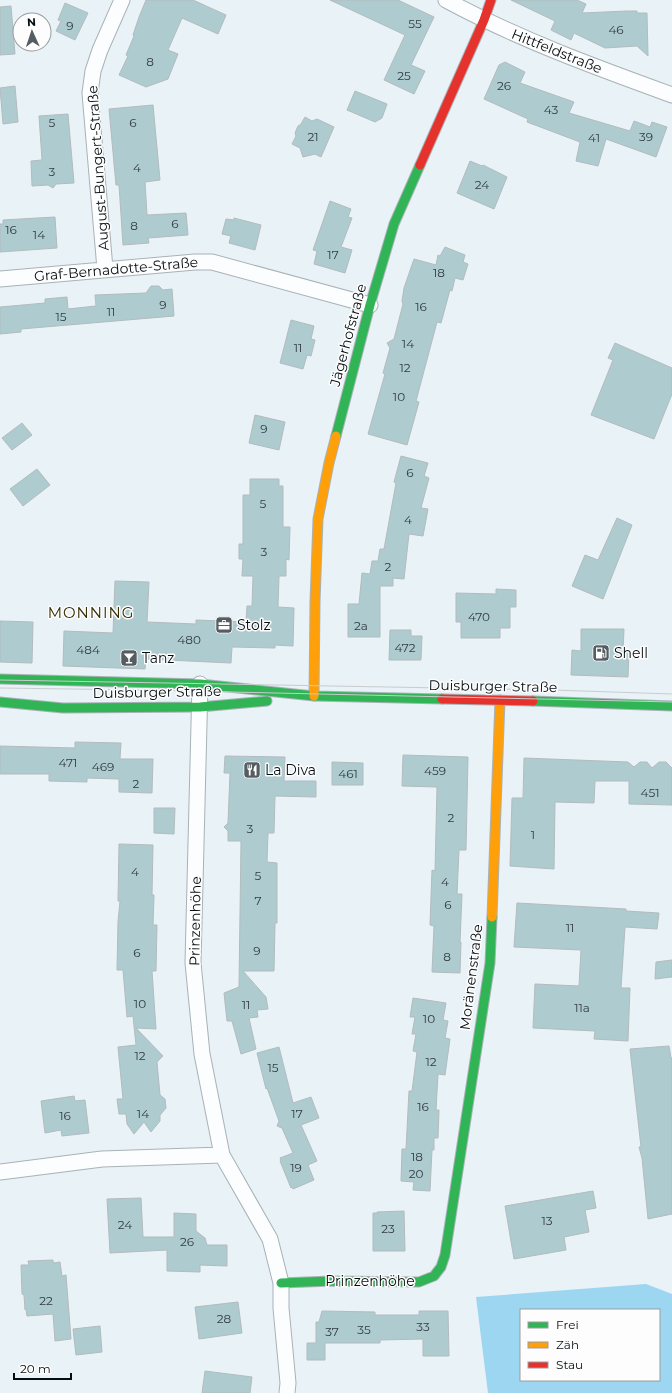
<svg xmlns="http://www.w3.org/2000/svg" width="672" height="1393" font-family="Montserrat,sans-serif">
	<rect width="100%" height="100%" fill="#e8f2f7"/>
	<path fill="#9cd6f1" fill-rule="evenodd" d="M646,1284L672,1294V1393H488L476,1297ZM521,1310H659V1380H521Z"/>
	<path fill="#aecbd0" stroke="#b2bcbe" d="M146,0H193L226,15L218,34L182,18L168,50L178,54L168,79L146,87L119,75L128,56L126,55L134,36L133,35L139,17Z
		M330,0H398L434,17L411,65L425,71L414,94L384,80L405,35Z
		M511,0H577L586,4L582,13L627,11H637V13H647L648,56L637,46L605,48L574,33L571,40L551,30L555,21Z
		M65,3L88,13L75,40L56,31L61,21L58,20Z
		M11,6L15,54L0,55V7Z
		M505,62L525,72L520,83L574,102L569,113L630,131L634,121L650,127L652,122L667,127L656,157L606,139L598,166L576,161L580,142L527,122L528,119L484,99L499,65Z
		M15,86L18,122L3,124L0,88Z
		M355,91L387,104L382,118L375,122L347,110Z
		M153,105L160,180L145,182L147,215L186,213L188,235L148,238L149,243L123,245L119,185H116L109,109Z
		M68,114L74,183L56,184L53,188L48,185L32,186L31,161L42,160L39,116Z
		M305,117L312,121L317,119L334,127L321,157L315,154L303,157L300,148L292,144L296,136L295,133L298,126L301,124Z
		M470,161L482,166L483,165L507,177L494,209L457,193Z
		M330,201L351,209L348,217L352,218L341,247L352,250L345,273L314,264L317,251L313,250Z
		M55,217L57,248L0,252V224H3V220Z
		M234,218L261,225L255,250L229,243L231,236L222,234L226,219L234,220Z
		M445,247L465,255L463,262L468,264L463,280L455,278L452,291L450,290L441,323L437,322L416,401L419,402L407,445L368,434L385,374L383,373L390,348L387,343L394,339L403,304L402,301L404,288L414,259L436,265L438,255L440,256Z
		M151,286H159L163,290L172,289L174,316L21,329V332L0,334V307L45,303V299L67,297L68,309L96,306L95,295L146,293Z
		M291,320L314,326L311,339L315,340L311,356L307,355L303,369L280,363Z
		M615,343L672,368V394L654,439L591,415L613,360L608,358Z
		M255,415L285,422L279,450L249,443Z
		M22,423L32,435L12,450L2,438Z
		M401,456L428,463L424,476L429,478L421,508L428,509L423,536L409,534L404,579L393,578V586H380V637H348V604H359L362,573L370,574L372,561H378L380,549H384L396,483L394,482Z
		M37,469L50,485L23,506L10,489Z
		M250,479H279V486H283V527H290L289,560L286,559V576H279L278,607L294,608L293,646L275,645V648L232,647L231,663L146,659L145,669L63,666L64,631L113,633L115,581L149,582L147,622L196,624V620L246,622L247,606H252L253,576H242L243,559H239V544H243V495H250Z
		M617,518L632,525L603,599L572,586L585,555L598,560Z
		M496,589L516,590V607H510V628H500V638H461V622H456V593L496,594Z
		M0,621L33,622L32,663L0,662Z
		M581,629H624L623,652H629L628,677L571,675L572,650L581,651Z
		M390,630H411V636H422L421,660H389Z
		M75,742L121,743L120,759H153L152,793L119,792V779L87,778V782L49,781V774H0V746L75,748Z
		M403,755L468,757L466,850H459L457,894H462L460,942H461L460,973L432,972L434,926L430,925L432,870L435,871L437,787L402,786Z
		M225,756L285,757L284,781H316V797L275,796L274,833H268L267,862L277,863V923H275L274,971H243L266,997L268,1009L257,1010L258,1017L249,1018L256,1049L241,1054L232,1021H227L224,993L239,987L241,841H228V831L224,827L228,823L230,773H224Z
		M524,758L628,762L634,767L640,762H647L652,768L659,762H666L672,768V805L629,804V781H595L594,803L555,802L554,869L510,866L512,798H523Z
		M332,762L363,763V785H332Z
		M154,808H175L174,834L154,833Z
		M119,844L153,845L152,895H154L153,925H157L156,971H152L156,1029L136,1028L163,1056L157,1062L160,1095L165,1099L166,1108L160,1115V1121L151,1132L144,1122L134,1134L127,1124L126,1114H119L117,1099H123L118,1047L136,1045L133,1016L127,1017L123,970H117L118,922L120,901H118Z
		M517,903L626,909V911L659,913L657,929L625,927L621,988H630L628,1041L594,1039L595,1031L533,1028L535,984L579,986L581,950L514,947Z
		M672,960V977L655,979L656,962Z
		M413,998L446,1003L443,1020L448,1021L445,1038L450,1039L445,1075L438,1074L436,1110H439L438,1138H434V1150H432L430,1191L413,1190L414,1182L401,1181L402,1149H406L409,1091H412L417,1052L413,1051L416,1034H412L415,1017H410Z
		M669,1046L671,1058H672V1214L648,1219L642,1158L639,1147H641L630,1049Z
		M279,1047L293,1103L311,1097L319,1118L301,1125L317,1161L308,1165L314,1180L293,1189L292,1187L291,1188L280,1161H281L280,1158L293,1153L282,1128L277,1126L279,1121L267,1088L266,1089L257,1053Z
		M74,1096L75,1101L85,1100L89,1133L62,1136L61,1130L45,1133L41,1101Z
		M593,1191L596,1208L585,1210L589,1232L564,1237L566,1250L514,1259L505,1206Z
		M141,1198L143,1237H174V1213L196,1214V1231L205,1238L207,1245H227V1266L200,1265V1272L167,1271V1250L110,1253L107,1199Z
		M404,1211L405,1251H373V1213H377V1212Z
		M53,1260V1263L60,1262L62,1276L66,1275L71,1339L55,1341L53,1314L27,1316L26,1309L25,1310L24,1295L22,1294L21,1265H29L28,1261Z
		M238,1302L242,1333L199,1339L195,1307Z
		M322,1311L375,1312V1315H419V1311H448L449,1356H423V1339L380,1340V1343H325V1360H307V1343H316V1322H319Z
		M100,1326L102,1352L76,1355L73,1329Z
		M205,1371L252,1377L250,1393H202Z"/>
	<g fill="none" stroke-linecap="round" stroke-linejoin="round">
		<defs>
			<path id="street" d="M446,0C518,39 595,67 672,95
				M105,269L90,93L93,71L100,50L122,0
				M0,279L195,262H212L370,305
				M200,684L193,963L202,1054L222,1155L270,1239L281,1283V1308L288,1383L287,1393
				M0,1172L102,1159L222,1155"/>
			<path id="fast" d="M336,436L370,305L394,224L420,165
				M0,679L200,684L314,696L442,699
				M533,701L672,706
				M0,702L63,708L200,707L267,701
				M281,1283L332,1281L419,1282L434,1276L441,1267L445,1255L490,963L492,917"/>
			<path id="slow" d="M314,696L315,602L318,519L329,463L336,436
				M492,917L500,700"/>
			<path id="jam" d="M420,165L484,20L491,0
				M442,699L533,701"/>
		</defs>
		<use href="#street" stroke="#a9b2b6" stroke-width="17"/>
		<use href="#fast" stroke="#a9b2b6" stroke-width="11"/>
		<use href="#slow" stroke="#a9b2b6" stroke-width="11"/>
		<use href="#jam" stroke="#a9b2b6" stroke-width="11"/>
		<use href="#street" stroke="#fcfdfe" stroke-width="15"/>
		<use href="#fast" stroke="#30b455" stroke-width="9"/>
		<use href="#slow" stroke="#ff9f0a" stroke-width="9"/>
		<use href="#jam" stroke="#e5322d" stroke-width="9"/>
		<path stroke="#c9cccd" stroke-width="1" d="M0,680L553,690L672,694
			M0,688L143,690L672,702"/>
	</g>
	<defs>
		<symbol id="office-square" viewBox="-11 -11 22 22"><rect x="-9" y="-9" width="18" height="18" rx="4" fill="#555d62" stroke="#fdfdfd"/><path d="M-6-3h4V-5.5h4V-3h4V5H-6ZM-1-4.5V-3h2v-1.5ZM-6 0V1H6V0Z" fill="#fff"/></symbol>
		<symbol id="fuel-square" viewBox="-11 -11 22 22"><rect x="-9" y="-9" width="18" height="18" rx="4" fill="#555d62" stroke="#fdfdfd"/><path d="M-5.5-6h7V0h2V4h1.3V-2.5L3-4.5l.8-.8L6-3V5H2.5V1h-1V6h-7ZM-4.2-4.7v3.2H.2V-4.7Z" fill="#fff"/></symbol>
		<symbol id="bar-square" viewBox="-11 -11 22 22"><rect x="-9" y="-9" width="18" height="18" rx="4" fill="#555d62" stroke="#fdfdfd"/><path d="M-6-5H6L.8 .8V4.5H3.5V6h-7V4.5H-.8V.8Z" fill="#fff"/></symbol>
		<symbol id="restaurant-square" viewBox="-11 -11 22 22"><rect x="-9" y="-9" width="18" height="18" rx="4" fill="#555d62" stroke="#fdfdfd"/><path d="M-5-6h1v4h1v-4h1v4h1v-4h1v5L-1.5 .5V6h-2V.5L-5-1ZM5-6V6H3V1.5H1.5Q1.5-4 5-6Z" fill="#fff"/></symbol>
	</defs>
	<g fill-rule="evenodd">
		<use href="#office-square" x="214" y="615" width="20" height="20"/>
		<use href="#fuel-square" x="591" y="643" width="20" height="20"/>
		<use href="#bar-square" x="119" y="648" width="20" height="20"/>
		<use href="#restaurant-square" x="242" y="760" width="20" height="20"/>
	</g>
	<g text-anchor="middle" stroke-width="3" stroke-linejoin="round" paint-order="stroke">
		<g font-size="12" fill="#303c41">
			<text x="415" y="28">55</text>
			<text x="70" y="30">9</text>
			<text x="616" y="34">46</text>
			<text x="150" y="66">8</text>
			<text x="404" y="80">25</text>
			<text x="504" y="90">26</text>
			<text x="551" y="114">43</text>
			<text x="52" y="127">5</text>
			<text x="133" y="127">6</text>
			<text x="313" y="141">21</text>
			<text x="646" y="141">39</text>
			<text x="594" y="142">41</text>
			<text x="137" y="172">4</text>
			<text x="52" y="176">3</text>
			<text x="482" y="189">24</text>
			<text x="175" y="228">6</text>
			<text x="134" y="230">8</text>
			<text x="11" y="234">16</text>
			<text x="39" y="239">14</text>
			<text x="333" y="259">17</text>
			<text x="439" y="277">18</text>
			<text x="163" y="309">9</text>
			<text x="421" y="311">16</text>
			<text x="111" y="316">11</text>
			<text x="61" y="321">15</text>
			<text x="408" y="348">14</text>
			<text x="298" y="352">11</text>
			<text x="405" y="372">12</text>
			<text x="399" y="401">10</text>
			<text x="264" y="433">9</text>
			<text x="410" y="477">6</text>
			<text x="263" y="508">5</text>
			<text x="408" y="524">4</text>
			<text x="264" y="556">3</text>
			<text x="388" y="571">2</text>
			<text x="479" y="621">470</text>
			<text x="361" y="630">2a</text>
			<text x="189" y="644">480</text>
			<text x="405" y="652">472</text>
			<text x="88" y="654">484</text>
			<text x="68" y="767">471</text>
			<text x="103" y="771">469</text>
			<text x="435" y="775">459</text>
			<text x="348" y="778">461</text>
			<text x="136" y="788">2</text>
			<text x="650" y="797">451</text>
			<text x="451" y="822">2</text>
			<text x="250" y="833">3</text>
			<text x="533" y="839">1</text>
			<text x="135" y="876">4</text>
			<text x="258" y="880">5</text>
			<text x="445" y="886">4</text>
			<text x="258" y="905">7</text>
			<text x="448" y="909">6</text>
			<text x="570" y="932">11</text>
			<text x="257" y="955">9</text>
			<text x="137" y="957">6</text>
			<text x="447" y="961">8</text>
			<text x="140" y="1008">10</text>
			<text x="246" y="1009">11</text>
			<text x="582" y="1012">11a</text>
			<text x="429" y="1023">10</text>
			<text x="140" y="1060">12</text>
			<text x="431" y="1066">12</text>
			<text x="273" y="1072">15</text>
			<text x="423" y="1111">16</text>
			<text x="143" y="1118">14</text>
			<text x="297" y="1118">17</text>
			<text x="65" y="1120">16</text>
			<text x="417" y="1161">18</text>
			<text x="296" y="1172">19</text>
			<text x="416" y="1178">20</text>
			<text x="547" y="1225">13</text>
			<text x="125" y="1229">24</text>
			<text x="388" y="1233">23</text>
			<text x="187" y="1246">26</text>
			<text x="46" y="1305">22</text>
			<text x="224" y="1323">28</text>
			<text x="423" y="1331">33</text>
			<text x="364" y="1334">35</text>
			<text x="332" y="1336">37</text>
		</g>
		<g font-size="14" fill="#060d11" stroke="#fdfdfd">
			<text transform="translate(557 51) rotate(22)" y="5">Hittfeldstraße</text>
			<text transform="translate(98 168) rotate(-94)" y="5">August-Bungert-Straße</text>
			<text transform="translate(116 269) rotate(-5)" y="5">Graf-Bernadotte-Straße</text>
			<text transform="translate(348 335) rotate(-75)" y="5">Jägerhofstraße</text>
			<text transform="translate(493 686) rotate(1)" y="5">Duisburger Straße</text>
			<text transform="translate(157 692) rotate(-1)" y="5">Duisburger Straße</text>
			<text transform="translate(195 921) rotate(-89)" y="5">Prinzenhöhe</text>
			<text transform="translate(471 977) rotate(-83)" y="5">Moränenstraße</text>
			<text x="370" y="1286">Prinzenhöhe</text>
		</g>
		<g font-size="14" fill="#060d11" stroke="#fdfdfd" text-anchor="start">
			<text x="237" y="630">Stolz</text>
			<text x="614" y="658">Shell</text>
			<text x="142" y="663">Tanz</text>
			<text x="265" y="775">La Diva</text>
		</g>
		<g font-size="15" letter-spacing="1" fill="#362e02" stroke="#fdfdfd">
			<text x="91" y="618">MONNING</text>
		</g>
	</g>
	<rect x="520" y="1309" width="140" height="72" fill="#fdfdfd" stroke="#9a9d9f"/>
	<rect x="528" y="1322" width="20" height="6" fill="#30b455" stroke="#9a9d9f"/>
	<text x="556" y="1329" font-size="12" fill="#060d11">Frei</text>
	<rect x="528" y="1342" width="20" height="6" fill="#ff9f0a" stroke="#9a9d9f"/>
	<text x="556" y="1349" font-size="12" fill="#060d11">Zäh</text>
	<rect x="528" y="1362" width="20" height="6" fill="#e5322d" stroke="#9a9d9f"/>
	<text x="556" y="1369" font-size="12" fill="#060d11">Stau</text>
	<g transform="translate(32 32) rotate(357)"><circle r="19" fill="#fdfdfd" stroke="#9a9d9f"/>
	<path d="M0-3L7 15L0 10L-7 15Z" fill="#555d62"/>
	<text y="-6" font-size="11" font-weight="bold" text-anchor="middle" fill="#060d11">N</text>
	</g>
	<path d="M14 1373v6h57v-6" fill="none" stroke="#060d11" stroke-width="2"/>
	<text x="20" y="1373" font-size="12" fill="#060d11" stroke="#fdfdfd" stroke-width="3" paint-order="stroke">20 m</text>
</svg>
